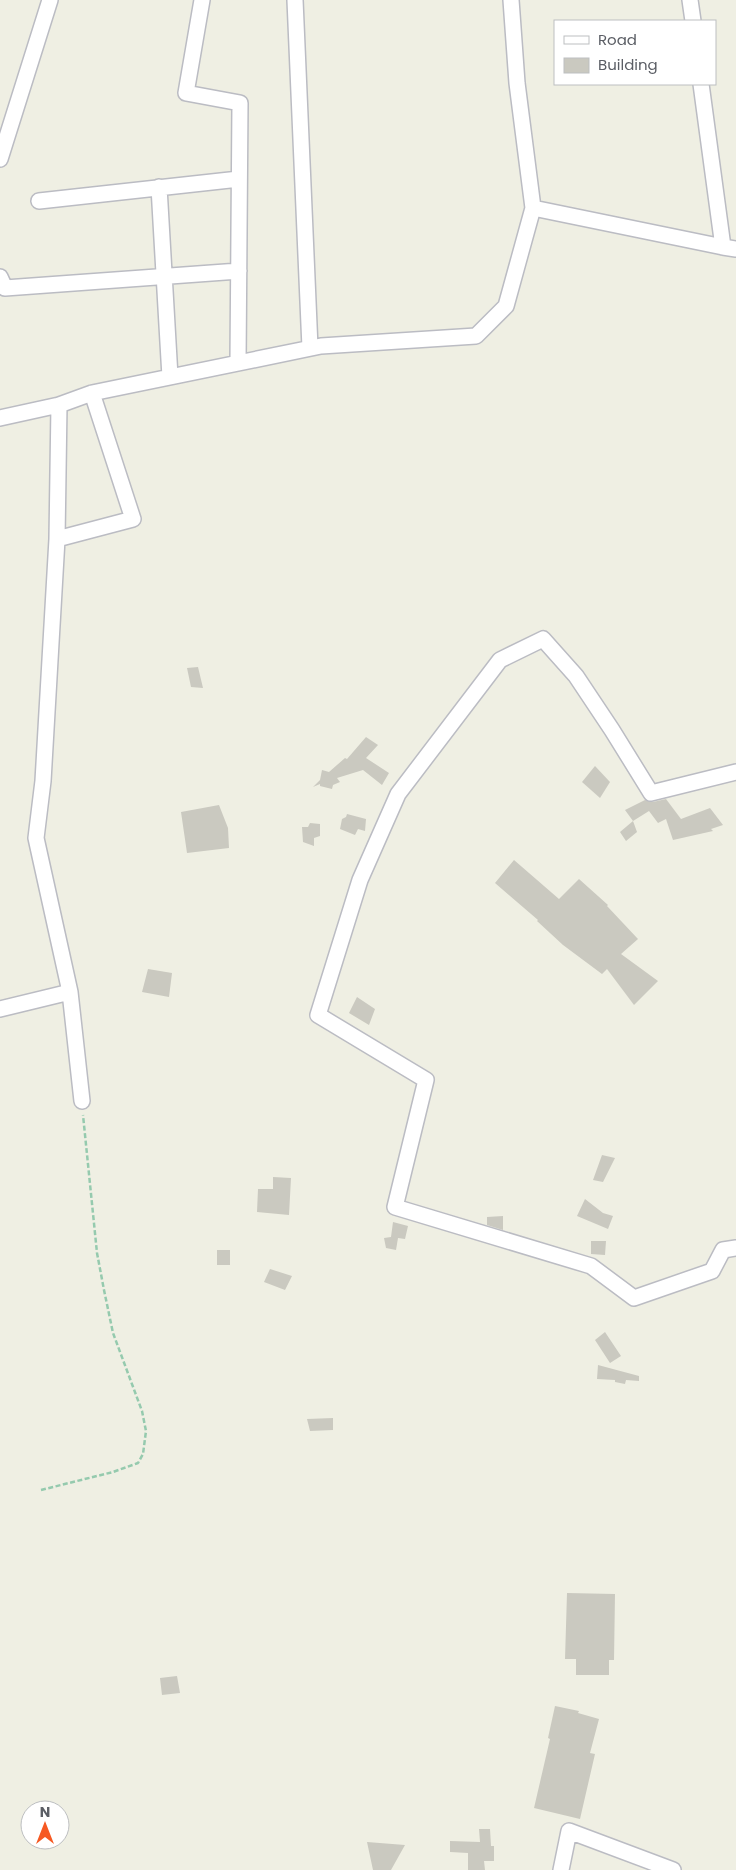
<svg xmlns="http://www.w3.org/2000/svg" width="736" height="1870" font-family="Poppins,sans-serif">
	<rect width="100%" height="100%" fill="#efefe3"/>
	<path fill="#cac9c0" d="M198,667L203,688L191,687L187,668Z
		M366,737L378,745L366,758L389,773L382,785L363,770L337,778L340,782L333,785L332,789L320,786V784L313,787L320,780L322,770L329,772L345,758L347,759Z
		M595,766L610,782L600,798L582,782Z
		M666,799L681,819L710,808L723,825L711,829L713,831L673,840L666,819L658,823L649,811L633,821L625,810L645,800L653,802Z
		M219,805L228,828L229,848L187,853L181,812Z
		M347,814L366,819L365,831L358,829L355,835L340,829L342,819L346,817Z
		M633,821L637,832L626,841L620,832Z
		M310,823L320,824V836L314,838V846L303,842L302,827H308Z
		M514,860L559,899L579,879L608,905L607,906L638,939L621,954L658,981L634,1005L607,969L602,974L563,945L537,921L538,920L495,883Z
		M148,969L172,973L169,997L142,992Z
		M357,997L375,1009L369,1025L349,1013Z
		M602,1155L615,1158L603,1182L593,1180Z
		M273,1177L291,1178L289,1215L257,1212L258,1189H273Z
		M585,1199L603,1213L613,1216L608,1229L577,1216Z
		M503,1216V1230L487,1225V1217Z
		M393,1222L408,1226L405,1239L398,1238L396,1250L386,1248L384,1238L391,1237Z
		M591,1241H606L605,1255L591,1254Z
		M217,1250H230V1265H217Z
		M270,1269L292,1276L285,1290L264,1282Z
		M605,1332L621,1356L610,1363L595,1340Z
		M598,1365L639,1376V1381L626,1380L625,1384L615,1382V1380L597,1379Z
		M333,1418V1430L310,1431L307,1419Z
		M567,1593L615,1594L614,1660H609V1675H576V1659H565Z
		M177,1676L180,1693L162,1695L160,1678Z
		M555,1706L579,1711L578,1713L599,1719L590,1753L595,1754L580,1819L534,1808L550,1739L548,1738Z
		M479,1829H490L491,1846H494V1861H484L485,1870H468V1853L450,1852V1841L480,1842Z
		M367,1842L405,1845L391,1870H373Z"/>
	<g fill="none" stroke-linecap="round" stroke-linejoin="round">
		<defs>
			<path id="street" d="M202,0L186,93L240,103L238,363
				M295,0L310,348
				M690,0L693,21
				M701,84L723,247
				M0,159L50,0
				M159,187L170,377
				M39,201L239,179
				M533,208L723,247L736,249
				M0,277L5,288L239,271
				M59,405L57,539L43,781L36,838L70,992L82,1101
				M0,418L59,405L92,393L321,346L476,336L506,306L533,208L517,83L511,0
				M57,539L133,519L92,393
				M736,772L651,793L612,730L576,676L543,639L500,660L398,794L360,880L318,1015L426,1080L395,1207L591,1266L634,1298L712,1271L723,1250L736,1248
				M0,1009L70,992
				M561,1870L569,1831L673,1870"/>
		</defs>
		<use href="#street" stroke="#bbbcc3" stroke-width="18"/>
		<path stroke="#95caae" stroke-width="2.5" stroke-dasharray="5 2.5" stroke-linecap="butt" d="M41,1490L113,1472L138,1463L143,1454L146,1431L142,1411L113,1333L104,1290L97,1253L83,1115"/>
		<use href="#street" stroke="#fff" stroke-width="15"/>
	</g>
	<rect x="554" y="20" width="162" height="65" fill="#ffffff" stroke="#bdbfc1"/>
	<rect x="564" y="36" width="25" height="8" fill="#ffffff" stroke="#bdbfc1"/>
	<text x="598" y="45" font-size="15" fill="#5b5e65">Road</text>
	<rect x="564" y="58" width="25" height="15" fill="#cac9c0" stroke="#bdbfc1"/>
	<text x="598" y="70" font-size="15" fill="#5b5e65">Building</text>
	<g transform="translate(45 1825)"><circle r="24" fill="#ffffff" stroke="#bdbfc1"/>
	<path d="M0-4L9 19L0 12L-9 19Z" fill="#f65922"/>
	<text y="-8" font-size="14" font-weight="bold" text-anchor="middle" fill="#5b5e65">N</text>
	</g>
</svg>
